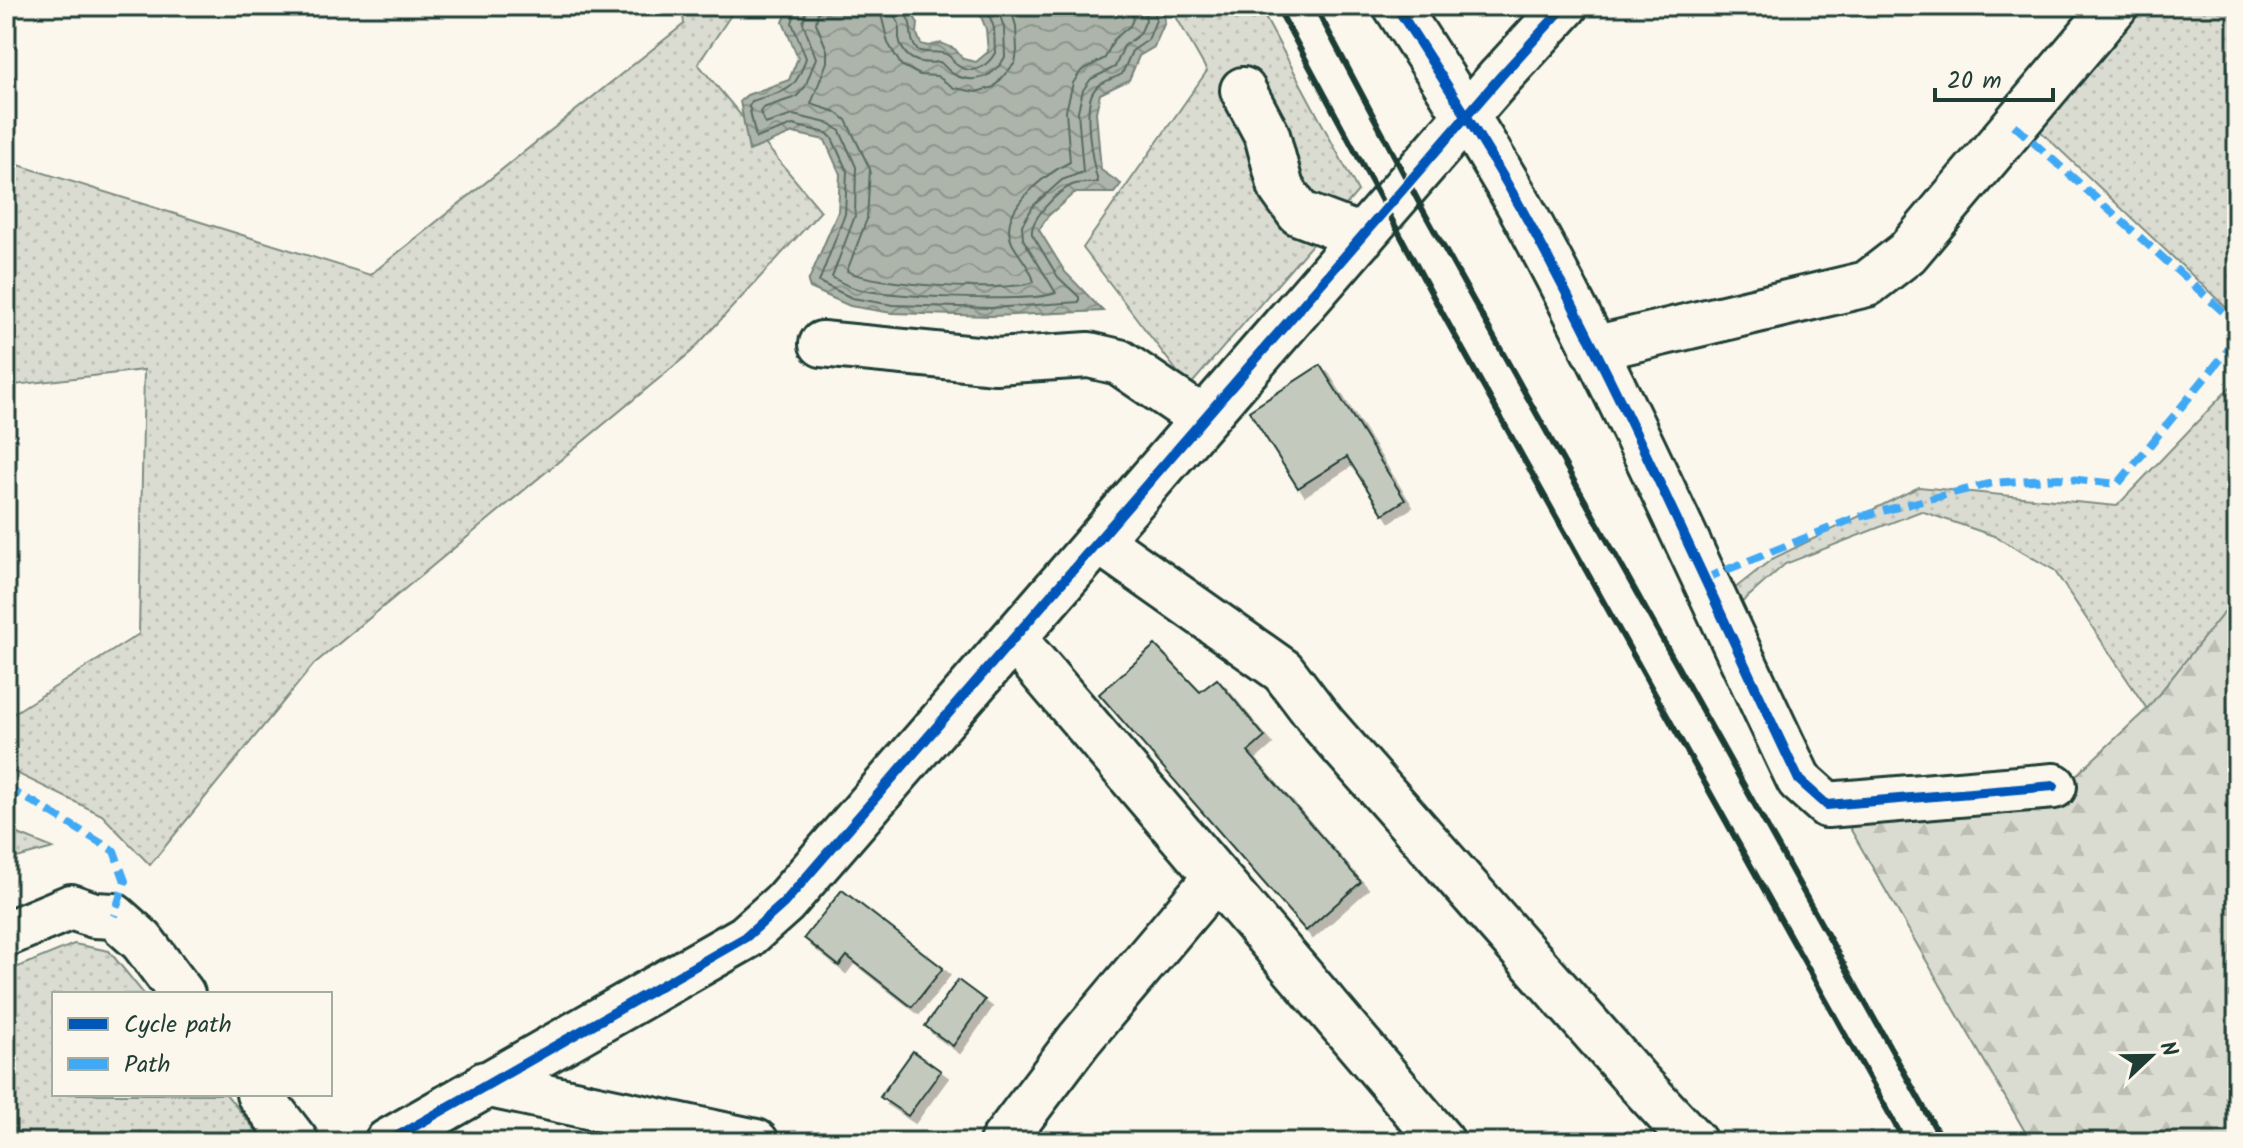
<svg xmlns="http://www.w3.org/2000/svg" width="2243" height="1148" font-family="Kalam,sans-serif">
	<defs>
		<pattern id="grass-dots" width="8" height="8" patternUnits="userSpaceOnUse" patternTransform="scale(2)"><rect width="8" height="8" fill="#dbdcd1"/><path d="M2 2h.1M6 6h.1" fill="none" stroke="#bcbeb4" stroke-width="1.8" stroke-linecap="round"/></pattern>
		<pattern id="forest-firs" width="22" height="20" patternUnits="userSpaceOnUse" patternTransform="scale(2)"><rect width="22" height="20" fill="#dbdcd1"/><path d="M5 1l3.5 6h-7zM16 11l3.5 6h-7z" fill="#bcbeb4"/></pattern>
		<pattern id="water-waves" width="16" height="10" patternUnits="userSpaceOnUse" patternTransform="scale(2)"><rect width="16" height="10" fill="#adb4aa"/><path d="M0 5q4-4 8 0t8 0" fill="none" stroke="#8c948b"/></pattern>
		<filter id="shadow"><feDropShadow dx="7" dy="7" stdDeviation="0" flood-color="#0004"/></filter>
	</defs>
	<rect width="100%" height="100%" fill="#fbf7ec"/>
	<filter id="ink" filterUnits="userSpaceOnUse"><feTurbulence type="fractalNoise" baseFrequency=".0125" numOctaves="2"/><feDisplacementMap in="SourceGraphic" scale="16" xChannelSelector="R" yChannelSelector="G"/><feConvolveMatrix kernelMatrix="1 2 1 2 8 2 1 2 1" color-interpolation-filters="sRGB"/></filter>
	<g filter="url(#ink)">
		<path fill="url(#grass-dots)" stroke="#7d8c82" stroke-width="2" d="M682,6H737L698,64L821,211L691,352L314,664L150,865L102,815L6,768V718L139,634L144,370L6,386V161L370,275L684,24Z
			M1170,6H1259L1358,191L1189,387L1083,248L1207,71Z
			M2143,6H2237V318L2037,128Z
			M2237,380V596L2147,709L2054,570L1994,536L1921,511L1785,564L1740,604L1734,589L1772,559L1919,487L2117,506Z
			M6,829L53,848L6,861Z
			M74,944L109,951L144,994H54V1094H226L265,1142H6V976L13,969Z"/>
		<path fill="url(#forest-firs)" stroke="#7d8c82" stroke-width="2" d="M2237,596V1142H2031L1840,811L2042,807L2147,709Z"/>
		<path fill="url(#water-waves)" stroke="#74847b" stroke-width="2" d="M790,6H907L918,23L917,34L921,44L928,46L941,43L955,49L963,59L976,62L988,52L986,29L978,9L981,6H1158L1164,13L1165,22L1154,47L1139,56L1129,80L1100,94L1096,112L1101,170L1121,184L1114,193H1074L1048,216L1039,230L1065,272L1103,311L991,316L892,313L850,306L810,288L808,282L838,212L840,174L825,140L793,133L749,151L740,101L747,95L789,80L798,58L783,22Z"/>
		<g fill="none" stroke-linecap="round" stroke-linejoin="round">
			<path stroke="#586d63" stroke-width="2" d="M797,6L792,23L806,58C795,94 785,90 752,101L749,106L756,138L793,125L827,133L832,138L847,171L845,214L819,282L852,298L893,305L991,308L1079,302V297L1058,277L1032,234C1030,219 1058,191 1072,185C1080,182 1090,184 1098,182C1093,165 1081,105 1095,89C1100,82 1115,78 1122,74L1132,51L1148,40L1156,20L1153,6
				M807,6L803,23L816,58L805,87L796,97L763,108L760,112L765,124L793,115L831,124L840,131L856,167L855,216L832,277C838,281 846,285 854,288C882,297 1031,303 1056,293L1023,239L1022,225L1034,205L1062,180L1083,172L1078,111L1083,90L1091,79L1115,67L1124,46L1140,34L1146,20L1143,6
				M819,6L816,23L827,50V62L811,104L836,112L846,120L870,169L867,219L847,271C871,285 1009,293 1034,282C1031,267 1019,257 1012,243C997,210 1045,174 1070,162L1066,111L1073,83L1081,71L1105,58L1114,39L1130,26L1133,19L1131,6
				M879,6L888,43L901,65L920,75L937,76L954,88L976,92L994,87L1015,63L1017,51L1016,26L1010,6
				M891,6C892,15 896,17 899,24C899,26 899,36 899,38C903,60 920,65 940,62C945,66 949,72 955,75C976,85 995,76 1005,57L1004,28L997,6
				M901,6C903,14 909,17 910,24C912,35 910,40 917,50C926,54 933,51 942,53C950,54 952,60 957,65C972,76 987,67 995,53L994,28L986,6"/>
		</g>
		<path fill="#c4c9be" stroke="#1f3d34" stroke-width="2" filter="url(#shadow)" d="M1320,365L1405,500L1383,514L1347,457L1298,488L1249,411Z
			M1155,645L1200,692L1217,679L1265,737L1248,752L1361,882L1306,931L1099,694Z
			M842,890L943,968L912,1007L847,956L839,966L804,938Z
			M958,980L985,1000L953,1046L925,1026Z
			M913,1051L941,1071L908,1116L880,1097Z"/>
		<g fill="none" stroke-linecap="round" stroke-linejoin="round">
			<defs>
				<path id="minor" d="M1396,6C1443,79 1491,152 1532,228C1629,408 1711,596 1799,780L1827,805L2054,786
					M1243,90L1267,135L1281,188L1299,213L1362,237
					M822,344L996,361L1089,355L1119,362L1203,419
					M1593,349L1867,284L1907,253L2115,6
					M1099,541L1283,671L1324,725L1639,1083L1694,1142
					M1014,639L1442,1142
					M6,934L71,907L94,915L114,916L142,941L182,994
					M485,1084L756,1142
					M259,1094L296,1142
					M387,1142L746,937L784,903L1501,76L1565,6
					M1002,1142L1079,1040L1216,877"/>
			</defs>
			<use href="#minor" stroke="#1f3d34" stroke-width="50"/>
			<use href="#minor" stroke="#fbf7ec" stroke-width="44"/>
			<path stroke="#1f3d34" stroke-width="6" d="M1277,6L1434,298L1905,1142
				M1315,6L1424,212L1943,1142"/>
			<path stroke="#3fa9f5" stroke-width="8" stroke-dasharray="16 8" stroke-linecap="butt" d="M2014,125L2237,324
				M1704,579L1855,518L1992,483L2058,478L2118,484L2237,339
				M6,788L35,803L114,851L125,881L114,916"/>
			<defs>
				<path id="cycleway" d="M1396,6C1443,79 1491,152 1532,228C1629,408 1711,596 1799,780L1827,805L2054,786
					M387,1142L746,937L784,903L1501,76L1565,6"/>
			</defs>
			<use href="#cycleway" stroke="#fbf7ec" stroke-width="15"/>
			<use href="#cycleway" stroke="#0057b8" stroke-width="10"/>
		</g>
	</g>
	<rect width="2243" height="1148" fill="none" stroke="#fbf7ec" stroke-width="32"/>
	<rect x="16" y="16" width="2211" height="1116" fill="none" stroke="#1f3d34" stroke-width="3" filter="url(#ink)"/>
	<rect x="52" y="992" width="280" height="104" fill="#fbf7ec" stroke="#a3ada2" stroke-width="2"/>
	<rect x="68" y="1018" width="40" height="12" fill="#0057b8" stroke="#a3ada2" stroke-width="2"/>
	<text x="124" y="1032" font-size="24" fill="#1f3d34">Cycle path</text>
	<rect x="68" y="1058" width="40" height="12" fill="#3fa9f5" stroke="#a3ada2" stroke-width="2"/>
	<text x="124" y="1072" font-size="24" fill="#1f3d34">Path</text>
	<g transform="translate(2151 1056) rotate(68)" stroke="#fbf7ec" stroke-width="6" paint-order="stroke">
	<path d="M0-6L14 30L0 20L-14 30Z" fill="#1f3d34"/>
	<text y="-12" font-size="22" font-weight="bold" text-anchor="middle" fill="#1f3d34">N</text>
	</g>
	<path d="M1935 88v12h118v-12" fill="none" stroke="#1f3d34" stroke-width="4"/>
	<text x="1947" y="88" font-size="24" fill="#1f3d34" stroke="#fbf7ec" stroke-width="6" paint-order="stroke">20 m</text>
</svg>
